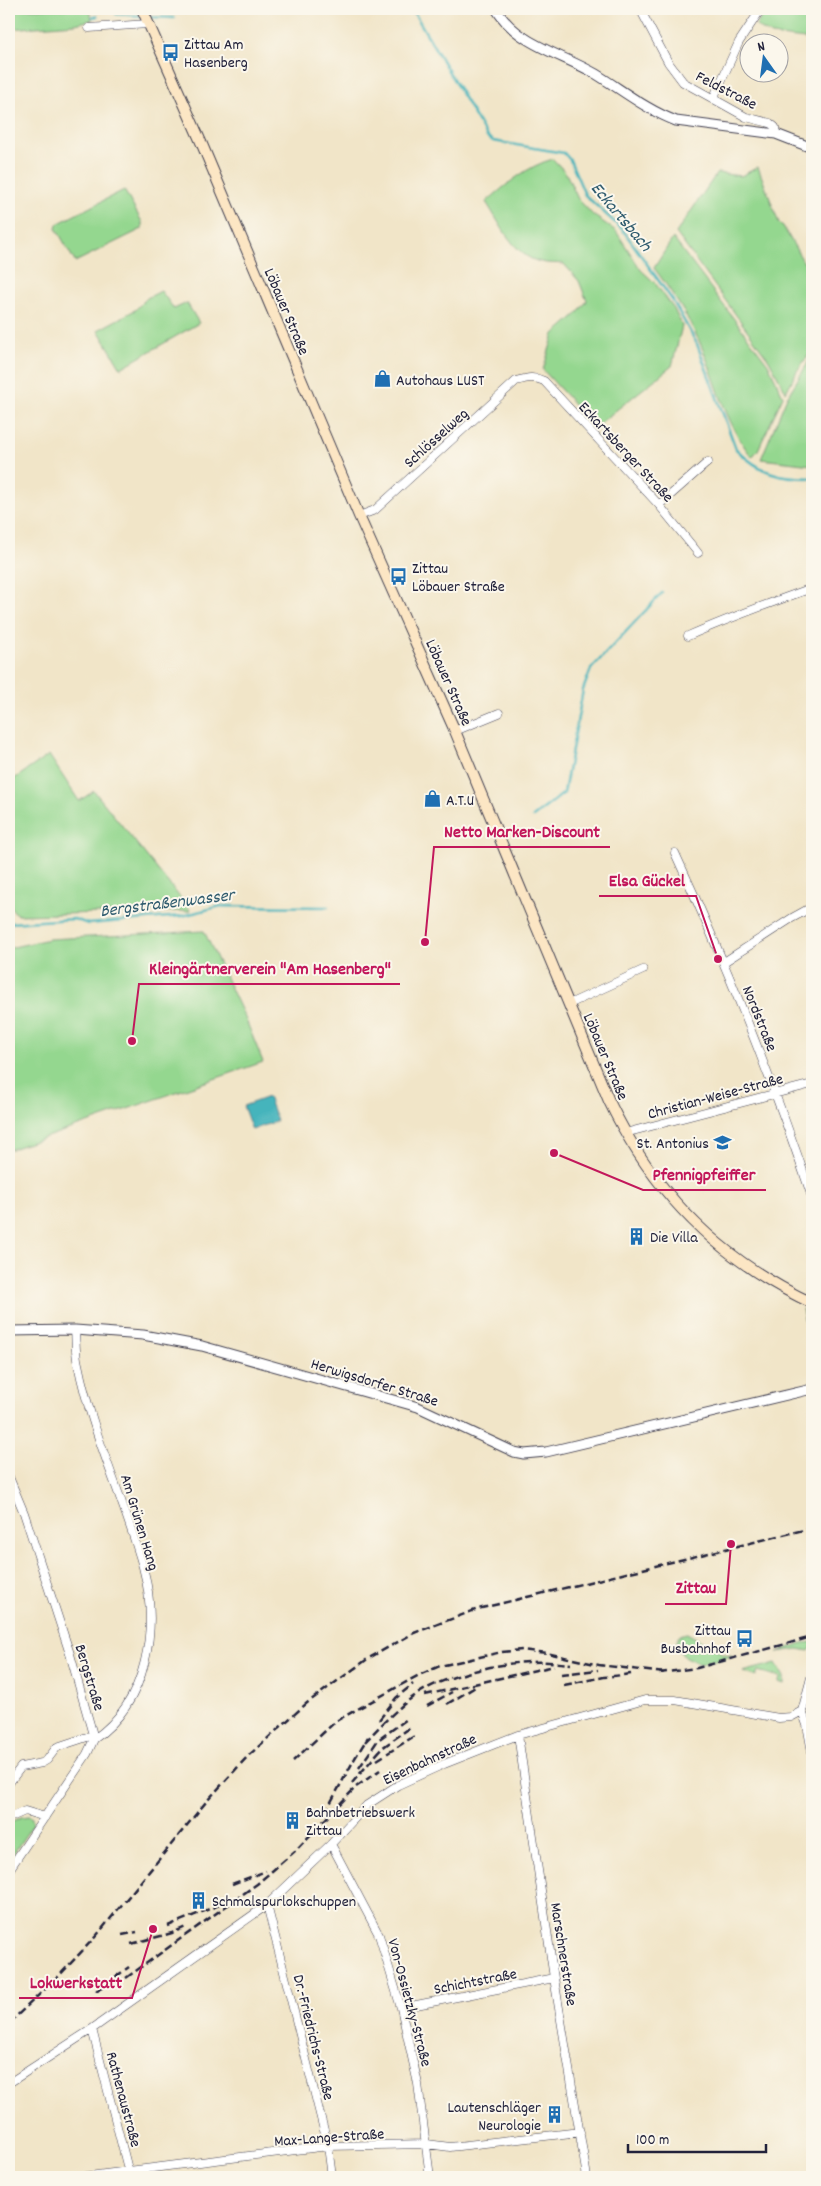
<svg xmlns="http://www.w3.org/2000/svg" width="821" height="2186" font-family="Dekko,sans-serif">
	<rect width="100%" height="100%" fill="#fbf7ec"/>
	<filter id="ink" filterUnits="userSpaceOnUse"><feTurbulence type="fractalNoise" baseFrequency=".02" numOctaves="2"/><feDisplacementMap in="SourceGraphic" scale="10" xChannelSelector="R" yChannelSelector="G"/><feConvolveMatrix kernelMatrix="1 2 1 2 8 2 1 2 1" color-interpolation-filters="sRGB"/></filter>
	<filter id="wash" filterUnits="userSpaceOnUse"><feTurbulence type="fractalNoise" baseFrequency=".0096" numOctaves="4" result="noise"/><feDisplacementMap in="SourceGraphic" scale="20" xChannelSelector="R" yChannelSelector="G"/><feGaussianBlur stdDeviation="1.12" result="paint"/><feColorMatrix in="noise" values="0 0 0 0 0 0 0 0 0 0 0 0 0 0 0 0 0 1.4 0 .05"/><feComposite in="paint" operator="in"/></filter>
	<g filter="url(#wash)">
		<rect width="100%" height="100%" fill="#f1e5c8"/>
		<path fill="#94d78f" stroke="#5b7c65" d="M9,9H90L92,20L75,24L9,29Z
			M766,9H812V42L805,39L771,35L756,26Z
			M553,159L566,173L578,199L593,215L616,231L641,270L655,283L674,309L682,326L672,366L595,427L543,370L554,334L577,314L587,301L579,281L564,264C557,263 548,264 541,262C514,257 500,223 486,202C506,185 527,166 553,159Z
			M758,167L779,223L783,226L804,263L812,267V350L797,371L786,392L769,360L676,233L717,173L741,176Z
			M124,190L142,222V229L75,262L56,228L57,224Z
			M673,238L768,364L783,396L758,450L752,457C724,422 718,383 700,343C688,316 672,292 654,268Z
			M161,291L174,309L187,303L199,323L121,368L98,330L135,310L147,298Z
			M812,356V465L761,459L787,397Z
			M49,755L79,801L94,791L191,911L17,915L9,905V777L14,779Z
			M204,931L246,1020L263,1062L9,1150V948L49,939Z
			M687,1633L722,1653L733,1656L699,1664C691,1659 670,1651 677,1639C679,1635 682,1634 687,1633Z
			M812,1642V1647L809,1651L798,1649L777,1652L802,1643Z
			M776,1663L784,1677V1684L779,1682L780,1677L758,1671L756,1676L743,1672Z
			M29,1816L32,1818L33,1824L9,1860V1823L21,1817Z"/>
		<path fill="#77b87a" stroke="#4c6d5a" d="M802,1309L812,1313V1353Z"/>
		<path fill="#44b4bc" stroke="#336b7c" d="M268,1097L277,1121L252,1130L243,1106Z"/>
		<g fill="none" stroke-linecap="round" stroke-linejoin="round">
			<path stroke="#44b4bc" stroke-width="2.5" d="M412,9L487,137L493,141L564,153L570,160L585,195L623,230L673,301L697,344L736,449C760,473 779,478 812,478
				M116,14L142,16
				M93,17L97,16
				M150,17L174,18
				M533,817L564,793L583,690L591,669L662,593
				M9,923L74,919L88,924L182,916L221,906L328,907"/>
		</g>
	</g>
	<g filter="url(#ink)">
		<g fill="none" stroke-linecap="round" stroke-linejoin="round">
			<defs>
				<path id="minor" d="M640,9L668,62L683,82L746,117L770,123L775,127L776,134
					M89,28L148,24
					M713,99L739,42L761,9
					M659,505L708,462
					M359,516L375,510L516,381C527,378 534,376 544,381L659,505L698,553
					M688,636C729,618 770,603 812,588
					M455,731L499,713
					M675,853C727,965 772,1080 812,1197
					M724,962L792,918L812,907
					M569,1004L643,970
					M625,1133L812,1084
					M75,1330C76,1341 75,1353 78,1364C92,1434 124,1499 143,1567C159,1627 148,1702 94,1739
					M9,1477L24,1513L70,1654L93,1735L94,1739L87,1754L9,1870
					M802,1711L807,1725L812,1752
					M802,1711L812,1674
					M518,1735L554,1978L587,2177
					M9,1783L21,1767L42,1763L47,1760L57,1747L93,1735
					M9,1818L25,1811L45,1817
					M331,1844L379,1935L401,2008L418,2084L430,2177
					M267,1905L328,2146L332,2177
					M401,2008L554,1978
					M92,2029L130,2177
					M9,2083L92,2029L267,1905L331,1844L367,1805L398,1785L444,1764L518,1735L645,1700H675L779,1718L791,1717L802,1711
					M81,2177L328,2146L427,2144L450,2147L580,2132"/>
				<path id="tertiary" d="M496,9C518,45 562,54 596,74C622,90 647,110 676,121L776,134L812,148
					M9,1331L75,1330L143,1335L202,1346L418,1407L514,1452L524,1454L546,1452L812,1389"/>
				<path id="secondary" d="M142,9L201,142L359,516L455,731L609,1101C653,1193 720,1260 812,1303"/>
			</defs>
			<use href="#minor" stroke="#413f50" stroke-width="9"/>
			<use href="#tertiary" stroke="#413f50" stroke-width="11"/>
			<use href="#secondary" stroke="#413f50" stroke-width="12"/>
			<use href="#minor" stroke="#fff" stroke-width="8"/>
			<use href="#tertiary" stroke="#fff" stroke-width="9"/>
			<use href="#secondary" stroke="#fce6c4" stroke-width="10"/>
			<path stroke="#22223b" stroke-width="2.5" stroke-dasharray="8 4" stroke-linecap="butt" d="M659,1673L697,1668L812,1637
				M561,1674L598,1670
				M564,1685L604,1677L632,1674
				M425,1695L554,1666
				M447,1704L477,1686
				M427,1706L452,1692
				M379,1720L396,1698L413,1684
				M365,1742C381,1725 399,1706 419,1693C445,1676 501,1662 532,1662C545,1661 558,1663 571,1664
				M377,1760L416,1735
				M293,1761L336,1721L419,1675L440,1666L502,1652L522,1650L547,1653L599,1665L665,1673
				M359,1768L378,1740L407,1719
				M352,1783L382,1748L411,1727
				M325,1813L355,1758L368,1737
				M232,1884L266,1871
				M168,1926L219,1905
				M122,1935L137,1932
				M131,1944L172,1933L188,1926
				M126,1978L257,1884L295,1851L356,1787L380,1770
				M96,1991L129,1967
				M9,2023L57,1978L97,1935L206,1802L248,1756L307,1703L369,1658L414,1633L478,1609L812,1528"/>
		</g>
	</g>
	<defs>
		<symbol id="bus-bare" viewBox="-9 -9 18 18"><path d="M-5-6H5V4H4V6H2V4H-2V6H-4V4H-5ZM-3.5-4V0h7V-4ZM-3.5 1.2v1.5H-2V1.2ZM2 1.2v1.5H3.5V1.2Z" fill="#1f6fb2" stroke="#fbf7ec" stroke-width="2.5" paint-order="stroke"/></symbol>
		<symbol id="shop-bare" viewBox="-9 -9 18 18"><path d="M-5-2.5h2.3a2.7 3.5 0 0 1 5.4 0H5L5.5 6h-11ZM-1.5-2.5h3a1.5 2.3 0 0 0-3 0Z" fill="#1f6fb2" stroke="#fbf7ec" stroke-width="2.5" paint-order="stroke"/></symbol>
		<symbol id="school-bare" viewBox="-9 -9 18 18"><path d="M0-5L7-2L0 1L-7-2ZM-4 1L0 2.5L4 1V4Q0 6-4 4Z" fill="#1f6fb2" stroke="#fbf7ec" stroke-width="2.5" paint-order="stroke"/></symbol>
		<symbol id="building-bare" viewBox="-9 -9 18 18"><path d="M-4-6H4V6H1V3H-1V6H-4ZM-2.5-4.3h1.7v1.8h-1.7ZM.8-4.3h1.7v1.8H.8ZM-2.5-1h1.7V.8h-1.7ZM.8-1h1.7V.8H.8Z" fill="#1f6fb2" stroke="#fbf7ec" stroke-width="2.5" paint-order="stroke"/></symbol>
	</defs>
	<g fill-rule="evenodd">
		<use href="#bus-bare" x="158" y="40" width="25" height="25"/>
		<use href="#shop-bare" x="370" y="366" width="25" height="25"/>
		<use href="#bus-bare" x="386" y="564" width="25" height="25"/>
		<use href="#shop-bare" x="420" y="786" width="25" height="25"/>
		<use href="#school-bare" x="710" y="1130" width="25" height="25"/>
		<use href="#building-bare" x="624" y="1224" width="25" height="25"/>
		<use href="#bus-bare" x="732" y="1626" width="25" height="25"/>
		<use href="#building-bare" x="280" y="1808" width="25" height="25"/>
		<use href="#building-bare" x="186" y="1888" width="25" height="25"/>
		<use href="#building-bare" x="542" y="2102" width="25" height="25"/>
	</g>
	<g text-anchor="middle" stroke-width="4" stroke-linejoin="round" paint-order="stroke">
		<g font-size="16" fill="#22223b" stroke="#fbf7ec" text-anchor="start">
			<text x="184" y="49">Zittau Am<tspan x="184" dy="18">Hasenberg</tspan></text>
			<text x="396" y="385">Autohaus LUST</text>
			<text x="412" y="573">Zittau<tspan x="412" dy="18">Löbauer Straße</tspan></text>
			<text x="446" y="805">A.T.U</text>
			<text x="709" y="1148" text-anchor="end">St. Antonius</text>
			<text x="650" y="1242">Die Villa</text>
			<text x="731" y="1635" text-anchor="end">Zittau<tspan x="731" dy="18">Busbahnhof</tspan></text>
			<text x="306" y="1817">Bahnbetriebswerk<tspan x="306" dy="18">Zittau</tspan></text>
			<text x="212" y="1906">Schmalspurlokschuppen</text>
			<text x="541" y="2112" text-anchor="end">Lautenschläger<tspan x="541" dy="18">Neurologie</tspan></text>
		</g>
		<g font-size="16" fill="#22223b" stroke="#fbf7ec">
			<text transform="translate(727 89) rotate(27)" y="6">Feldstraße</text>
			<text transform="translate(288 311) rotate(67)" y="6">Löbauer Straße</text>
			<text transform="translate(435 437) rotate(-42)" y="6">Schlösselweg</text>
			<text transform="translate(627 451) rotate(47)" y="6">Eckartsberger Straße</text>
			<text transform="translate(450 682) rotate(66)" y="6">Löbauer Straße</text>
			<text transform="translate(761 1018) rotate(68)" y="6">Nordstraße</text>
			<text transform="translate(607 1056) rotate(67)" y="6">Löbauer Straße</text>
			<text transform="translate(715 1095) rotate(-15)" y="6">Christian-Weise-Straße</text>
			<text transform="translate(375 1381) rotate(17)" y="6">Herwigsdorfer Straße</text>
			<text transform="translate(141 1522) rotate(73)" y="6">Am Grünen Hang</text>
			<text transform="translate(91 1677) rotate(73)" y="6">Bergstraße</text>
			<text transform="translate(429 1758) rotate(-25)" y="6">Eisenbahnstraße</text>
			<text transform="translate(565 1954) rotate(81)" y="6">Marschnerstraße</text>
			<text transform="translate(475 1980) rotate(-11)" y="6">Schichtstraße</text>
			<text transform="translate(411 2002) rotate(75)" y="6">Von-Ossietzky-Straße</text>
			<text transform="translate(315 2037) rotate(76)" y="6">Dr.-Friedrichs-Straße</text>
			<text transform="translate(125 2099) rotate(75)" y="6">Rathenaustraße</text>
			<text transform="translate(329 2136) rotate(-4)" y="6">Max-Lange-Straße</text>
		</g>
		<g font-size="18" font-style="italic" fill="#305c6f" stroke="#fbf7ec">
			<text transform="translate(622 216) rotate(50)" y="6">Eckartsbach</text>
			<text transform="translate(167 902) rotate(-7)" y="6">Bergstraßenwasser</text>
		</g>
	</g>
	<path fill="none" stroke="#c2185b" stroke-width="2" d="M425 942L434 847H610M718 959L696 896H599M132 1041L139 984H400M554 1153L643 1190H766M731 1544L726 1604H665M153 1929L132 1998H19"/>
	<g fill="#c2185b" stroke="#fbf7ec" stroke-width="2">
		<circle cx="425" cy="942" r="5"/>
		<circle cx="718" cy="959" r="5"/>
		<circle cx="132" cy="1041" r="5"/>
		<circle cx="554" cy="1153" r="5"/>
		<circle cx="731" cy="1544" r="5"/>
		<circle cx="153" cy="1929" r="5"/>
	</g>
	<g font-size="18" text-anchor="middle" font-weight="bold" fill="#c2185b" stroke="#fbf7ec" stroke-width="4" stroke-linejoin="round" paint-order="stroke">
		<text x="522" y="837">Netto Marken-Discount</text>
		<text x="647" y="886">Elsa Gückel</text>
		<text x="270" y="974">Kleingärtnerverein "Am Hasenberg"</text>
		<text x="704" y="1180">Pfennigpfeiffer</text>
		<text x="696" y="1593">Zittau</text>
		<text x="76" y="1988">Lokwerkstatt</text>
	</g>
	<rect width="821" height="2186" fill="none" stroke="#fbf7ec" stroke-width="30"/>
	<g transform="translate(764 58) rotate(346)"><circle r="24" fill="#fbf7ec" stroke="#a4a2a5"/>
	<path d="M0-4L9 19L0 12L-9 19Z" fill="#1f6fb2"/>
	<text y="-8" font-size="14" font-weight="bold" text-anchor="middle" fill="#22223b">N</text>
	</g>
	<path d="M628 2144v8h138v-8" fill="none" stroke="#22223b" stroke-width="2.5"/>
	<text x="636" y="2144" font-size="15" fill="#22223b" stroke="#fbf7ec" stroke-width="4" paint-order="stroke">100 m</text>
</svg>
